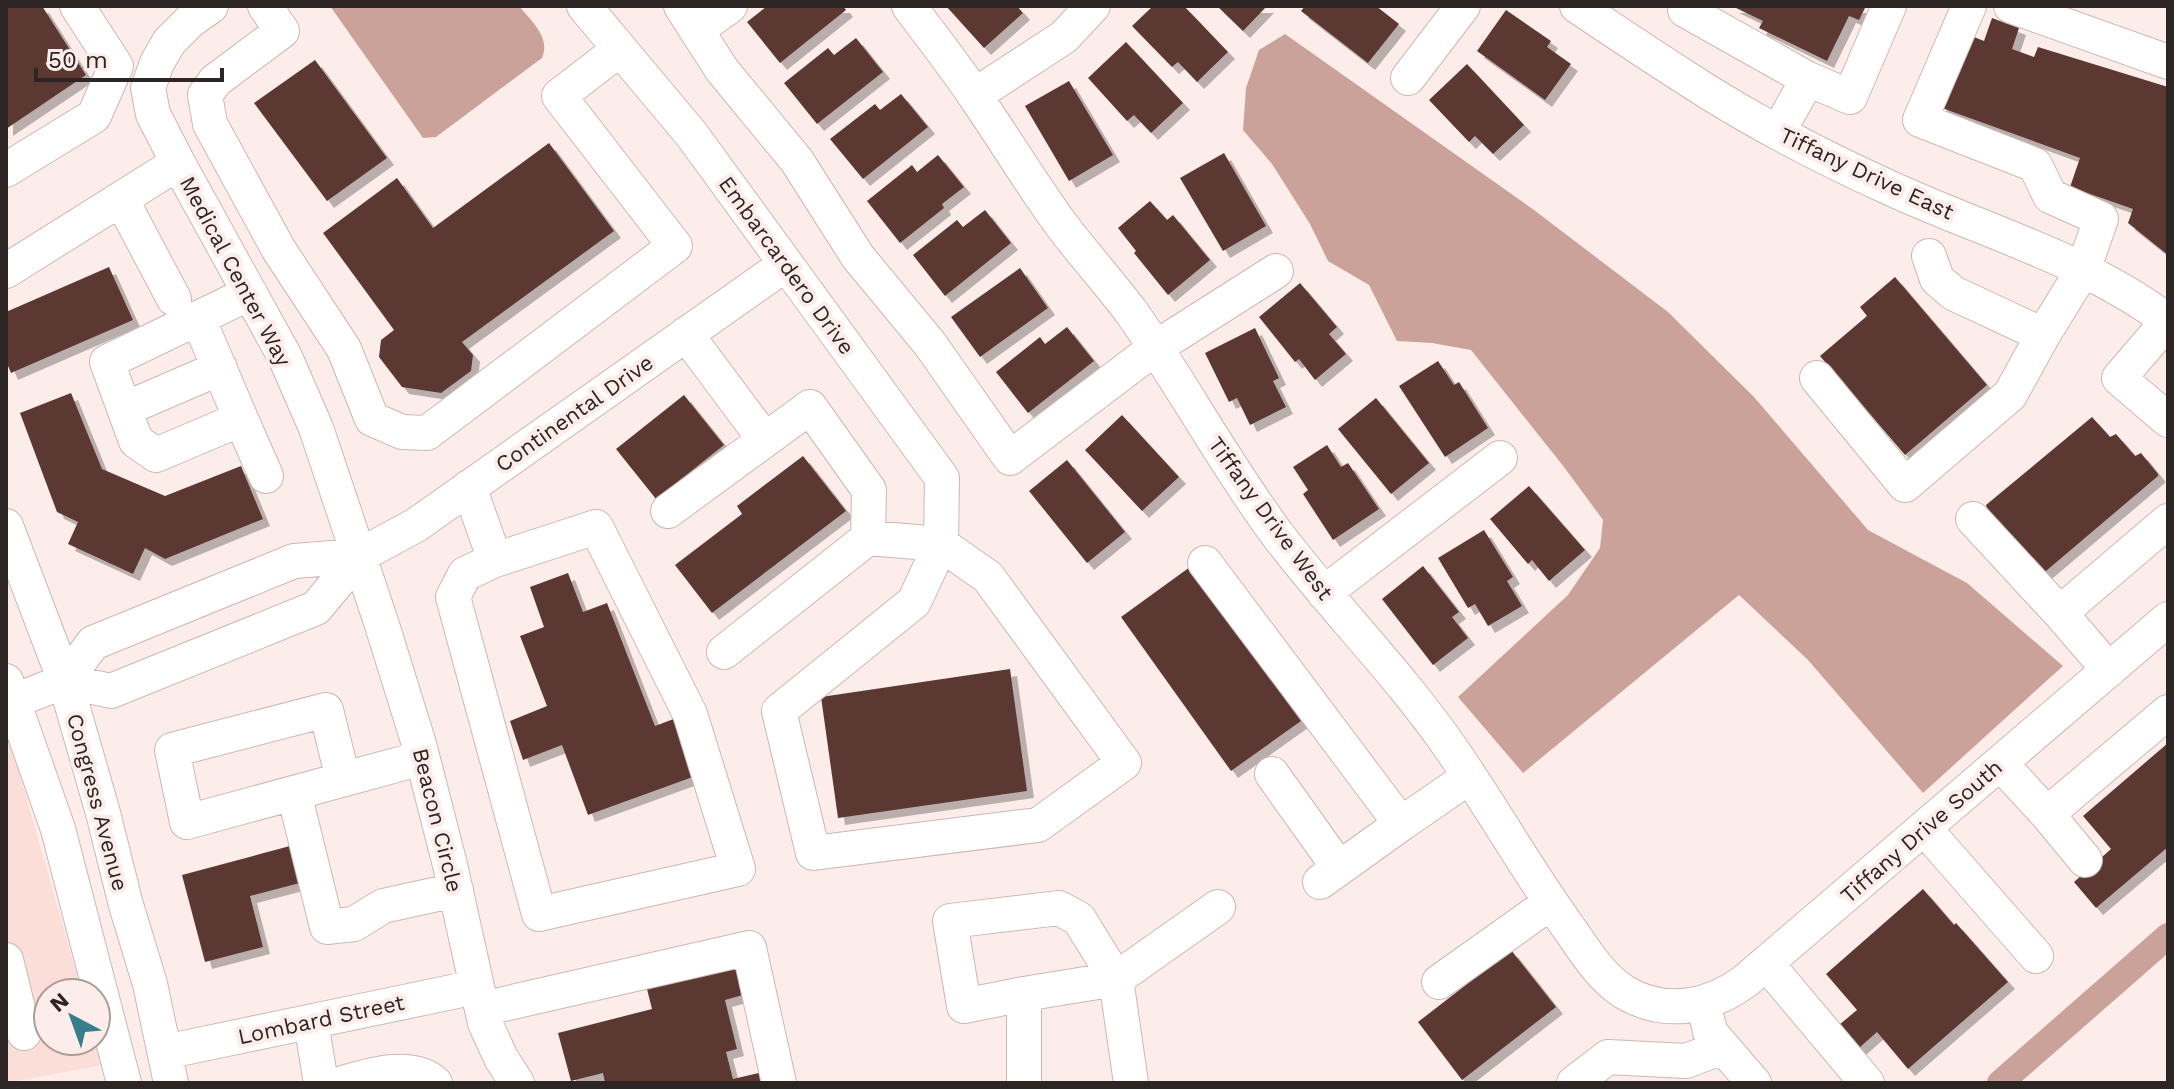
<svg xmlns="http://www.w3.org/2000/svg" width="2174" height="1089" font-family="'Work Sans',sans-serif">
	<defs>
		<filter id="shadow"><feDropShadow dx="7" dy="7" stdDeviation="0" flood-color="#0004"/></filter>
	</defs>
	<rect width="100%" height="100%" fill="#fdedea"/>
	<path fill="#fbded8" d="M6,735L14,754L82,993H48V1041H96L102,1065L7,1083Z"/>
	<path fill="#cba29a" d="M330,6H519C531,21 551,37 542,58L436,137L423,138Z
		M1285,34L1534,210L1668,312L1754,397L1868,530L1967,583L2063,666L1923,793L1808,660L1739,595L1523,773L1458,697L1568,595L1600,548L1603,520L1564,467L1471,350L1432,343L1397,341L1369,285L1328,261L1310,224L1272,164L1243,130L1246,88L1259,50Z"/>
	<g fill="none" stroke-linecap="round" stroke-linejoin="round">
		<path stroke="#cba29a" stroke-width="26" d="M2000,1083L2168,936"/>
	</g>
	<path fill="#5c3933" filter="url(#shadow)" d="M6,6H42L86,75L6,129Z
		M767,6H843L846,10L780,63L747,22Z
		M946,6H1017L1023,13L984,48Z
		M1153,6H1184L1228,52L1197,82L1178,62L1172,67L1132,26Z
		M1217,6H1267L1243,31Z
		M1305,6H1376L1399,24L1368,63L1301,11Z
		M1732,6H1866L1859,20L1849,16L1827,61L1759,28L1763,21Z
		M1506,10L1551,41L1547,47L1571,64L1545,100L1477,51Z
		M1992,18L2019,28L2012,49L2034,57L2038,47L2168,87V255L2128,223L2133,209L2070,187L2080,158L1939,107L1964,33L1984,41Z
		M856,38L883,72L817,124L784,83L828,48L834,55Z
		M1126,42L1183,103L1151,133L1134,115L1127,121L1088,78Z
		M315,60L387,158L327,201L254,103Z
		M1467,64L1524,125L1493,154L1475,136L1469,142L1429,100Z
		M1069,81L1113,155L1069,181L1025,106Z
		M901,94L928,127L863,179L830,139L875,104L880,110Z
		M549,143L614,231L462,342L473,355L471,371L441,393L402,387L379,357L381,340L394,330L323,233L397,178L433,228Z
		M1224,153L1266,226L1223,251L1180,178Z
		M938,155L964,187L942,204L944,208L900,243L867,201L912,165L917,172Z
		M1150,201L1167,220L1173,215L1210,260L1168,295L1134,253L1136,251L1118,228Z
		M985,210L1011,243L945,296L913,255L957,220L963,227Z
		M109,267L133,320L11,373L6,361V312Z
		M1020,268L1048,308L980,357L951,317Z
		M1895,277L1987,385L1905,455L1820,356L1867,316L1860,307Z
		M1300,283L1337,327L1329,334L1346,354L1315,380L1299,359L1295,362L1259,317Z
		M1067,327L1094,361L1028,413L996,372L1040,337L1045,344Z
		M1255,328L1279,378L1273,381L1286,407L1250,425L1237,398L1229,402L1205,353Z
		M1438,361L1454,385L1459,382L1488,428L1445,457L1399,386Z
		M71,393L102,469L165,496L241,466L263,519L165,559L145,548L133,574L68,544L78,522L57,512L20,413Z
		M684,395L724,445L656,499L616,449Z
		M1376,398L1429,463L1391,494L1338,429Z
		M1122,415L1179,477L1142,511L1085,450Z
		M2092,417L2110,437L2116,434L2135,456L2141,453L2158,474V476L2046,571H2040L1987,508L1986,505Z
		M1327,445L1341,467L1348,463L1379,509L1333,540L1303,494L1308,490L1293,467Z
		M803,456L846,511L712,613L675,565L742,514L737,506Z
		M1067,460L1125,532L1087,563L1029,491Z
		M1529,486L1585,550L1549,581L1532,560L1528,564L1490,519Z
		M1484,530L1513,577L1507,581L1522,606L1488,626L1475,604L1468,608L1438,558Z
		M1423,566L1459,612L1452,617L1468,638L1433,665L1382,599Z
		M1190,567L1301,721L1231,771L1121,617Z
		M568,573L583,612L607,603L655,726L679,717L701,774L588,815L562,745L523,760L510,721L547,706L520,636L544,627L530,587Z
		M1010,669L1027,791L838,818L821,697Z
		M2168,743V847L2096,908L2074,882L2111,849L2083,816Z
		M290,846L300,883L250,896L263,947L205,962L182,875Z
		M1923,889L1954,925L1956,923L2008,982L1908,1069L1877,1032L1859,1048L1839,1025L1857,1010L1826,974Z
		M1511,950L1556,1007L1462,1080L1418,1022Z
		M736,967L743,995L725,1000L737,1049L726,1052L733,1079L763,1072L766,1083H605L603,1073L571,1081L558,1033L652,1009L647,989Z"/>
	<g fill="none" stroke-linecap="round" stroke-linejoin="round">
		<defs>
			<path id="minor" d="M211,6L190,21L169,42L157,63L148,88L153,114L178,163L285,357L316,428L382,625L419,744L450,865L485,1023L501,1058L517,1083
				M265,6L282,31L215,81L205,95L210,124L279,250L344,349L372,419L402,432L427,433L675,246L559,96L620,49
				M584,6L692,135L942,478L941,544L868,538L724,652
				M681,6L722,70L797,161L858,257L930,344L1010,458L1155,348L1276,271
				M909,6C932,37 956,67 977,99C1005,140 1031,183 1060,223C1083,254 1109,282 1132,313C1183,385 1224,463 1277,534C1333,608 1399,673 1452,750C1493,809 1528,872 1571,931C1586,953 1601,977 1624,992C1664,1016 1708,1008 1744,982L2168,619
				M1577,6C1620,35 1664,64 1708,92C1766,128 1828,160 1890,188C1983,231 2086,259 2168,321
				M1687,6L1685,10L1808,79L1850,97L1889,6
				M2011,6L2168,62
				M696,30L730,6
				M1408,78L1463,6
				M975,95L1064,37L1093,6
				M1778,132L1808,79
				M6,170L94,116L116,66L77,6
				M121,199L174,299
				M1929,256L1937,279L1953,293L2043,335L2083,270L2101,219L2050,196L2035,165L1920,120L1969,6
				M6,271L178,163
				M198,318L241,419L156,455L136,441L107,362L250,293
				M2168,321L2119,378L2168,420
				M686,334L765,440
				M1817,378L1905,485L2010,395L2043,335
				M125,409L220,368
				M241,419L266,476
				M469,487L495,560L465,574L453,597L539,914L738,869L690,714L596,527L495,560
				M668,511L810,407L869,490L868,538
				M1973,519L2060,613L2168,521
				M6,526L65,681L103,813L126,905L150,984L171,1083
				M941,544L988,577L1124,763L1038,825L813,853L779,711L914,602Z
				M1205,563L1401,824L1469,777
				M1324,593L1500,458
				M2060,613L2109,670
				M6,681L58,829L124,1083
				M65,681L111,691L316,608L359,556L416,525L786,264
				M14,701L65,681L93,643L294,561L359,556
				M2000,763L2047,814L2085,860
				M1272,774L1339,868
				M343,779L326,710L172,750L187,822L422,758
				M294,793L327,927L354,924L383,906L456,890
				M2047,814L2168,712
				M1924,828L2036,956
				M1320,882L1401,824
				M6,960L24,1033
				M1766,963L1867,1083
				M1439,982L1550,903
				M1024,994L964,1006L950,921L1059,908L1079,919L1116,979L1218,907
				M482,1009L749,948L779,1083
				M311,1022L321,1083
				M1710,1032L1754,1083
				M165,1052L476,987
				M343,1083C369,1075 412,1062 435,1083
				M1024,1083V994L1116,979L1131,1083
				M1574,1083L1608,1057L1686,1061L1715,1050L1703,1003"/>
		</defs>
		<use href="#minor" stroke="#cbb8b4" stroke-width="36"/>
		<use href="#minor" stroke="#fff" stroke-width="34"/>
	</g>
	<g text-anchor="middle" stroke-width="8" stroke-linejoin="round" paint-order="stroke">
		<g font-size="22" fill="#2c2523" stroke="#fdedea">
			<text transform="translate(1867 173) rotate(25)" y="8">Tiffany Drive East</text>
			<text transform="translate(787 265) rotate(54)" y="8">Embarcardero Drive</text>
			<text transform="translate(236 271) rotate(62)" y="8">Medical Center Way</text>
			<text transform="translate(574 413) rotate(-35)" y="8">Continental Drive</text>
			<text transform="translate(1271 518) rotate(54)" y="8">Tiffany Drive West</text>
			<text transform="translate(98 802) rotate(75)" y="8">Congress Avenue</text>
			<text transform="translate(438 820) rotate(76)" y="8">Beacon Circle</text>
			<text transform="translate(1921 831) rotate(-41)" y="8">Tiffany Drive South</text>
			<text transform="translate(321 1019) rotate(-12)" y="8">Lombard Street</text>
		</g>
	</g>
	<rect width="2174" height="1089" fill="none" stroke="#2c2523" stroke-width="16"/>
	<g transform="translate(72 1017) rotate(319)"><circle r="38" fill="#fdedea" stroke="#a99d9a" stroke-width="2"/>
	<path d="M0-6L14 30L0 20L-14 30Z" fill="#387d8b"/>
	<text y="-12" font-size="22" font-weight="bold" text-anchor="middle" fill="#2c2523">N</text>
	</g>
	<path d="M36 68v12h186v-12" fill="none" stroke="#2c2523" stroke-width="4"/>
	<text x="48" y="68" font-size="24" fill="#2c2523" stroke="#fdedea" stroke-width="6" paint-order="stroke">50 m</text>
</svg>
